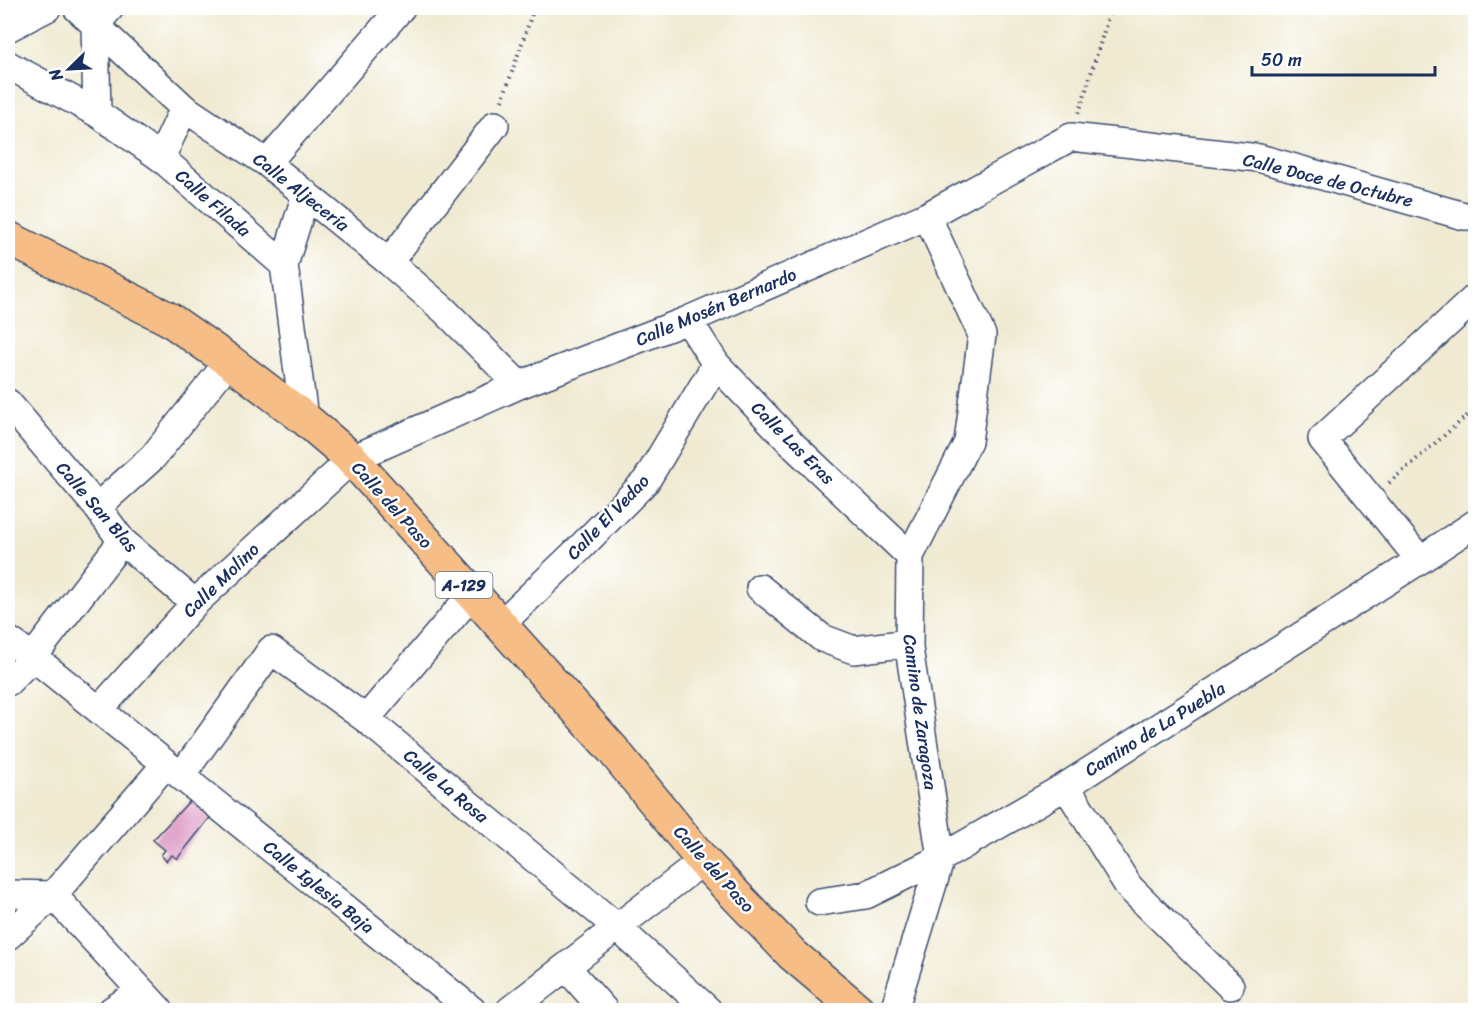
<svg xmlns="http://www.w3.org/2000/svg" width="1483" height="1018" font-family="Sriracha,sans-serif">
	<rect width="100%" height="100%" fill="#fff"/>
	<filter id="ink" filterUnits="userSpaceOnUse"><feTurbulence type="fractalNoise" baseFrequency=".0167" numOctaves="2"/><feDisplacementMap in="SourceGraphic" scale="12" xChannelSelector="R" yChannelSelector="G"/><feConvolveMatrix kernelMatrix="1 2 1 2 8 2 1 2 1" color-interpolation-filters="sRGB"/></filter>
	<filter id="wash" filterUnits="userSpaceOnUse"><feTurbulence type="fractalNoise" baseFrequency=".008" numOctaves="4" result="noise"/><feDisplacementMap in="SourceGraphic" scale="24" xChannelSelector="R" yChannelSelector="G"/><feGaussianBlur stdDeviation="1.35" result="paint"/><feColorMatrix in="noise" values="0 0 0 0 0 0 0 0 0 0 0 0 0 0 0 0 0 1.4 0 .05"/><feComposite in="paint" operator="in"/></filter>
	<g filter="url(#wash)">
		<rect width="100%" height="100%" fill="#f0ead2"/>
		<g id="blocks">
			<path fill="#dc97c2" d="M196,794L216,810L177,859L172,855L166,861L161,855L165,850L153,840Z"/>
		</g>
	</g>
	<g filter="url(#ink)">
		<use href="#blocks" fill-opacity="0" stroke="#3b4b6f" stroke-width="1.5"/>
		<g fill="none" stroke-linecap="round" stroke-linejoin="round">
			<defs>
				<path id="minor" d="M77,8L184,108L267,163L389,262L444,310L519,385
					M8,28L47,8
					M8,65L97,113L161,158L284,265L304,418
					M97,113L95,25L110,8
					M161,158L184,108
					M267,163L401,8
					M389,262L495,125
					M284,265L306,194
					M688,320L716,364L795,447L910,556
					M8,403L97,507L122,541L195,603
					M97,507L153,457L229,361
					M1420,560L1322,439L1476,297
					M760,588L822,638L854,650L909,643
					M500,625L578,550L646,481L716,364
					M8,640L33,657L472,1010
					M8,682L33,657L122,541
					M99,710L195,603L352,459L519,385L688,320L927,216L1071,137L1259,158L1464,216H1476
					M366,719L472,594
					M181,776L271,650L366,719L617,927L708,1010
					M1066,786L1129,887L1230,986
					M8,894L53,895
					M53,895L159,1010
					M819,902L866,895L941,858L1066,786L1420,560L1476,523
					M8,936L53,895L166,764
					M566,967L604,1010
					M112,1010L141,991
					M510,1010L703,861
					M894,1010L941,858L909,648L910,556L968,442L982,335L927,216"/>
				<path id="primary" d="M8,238L169,319L229,361L304,418L352,459L613,750L703,861L793,955L858,1010"/>
			</defs>
			<use href="#minor" stroke="#3b4b6f" stroke-width="30"/>
			<use href="#primary" stroke="#3b4b6f" stroke-width="36"/>
			<path stroke="#3b4b6f" stroke-width="4" stroke-dasharray="1.5 4.5" stroke-linecap="butt" d="M1103,8L1110,12
				M502,101L534,8
				M1079,113L1111,8
				M1389,483L1476,408"/>
			<use href="#minor" stroke="#fff" stroke-width="27"/>
			<use href="#primary" stroke="#f6be86" stroke-width="33"/>
		</g>
	</g>
	<g text-anchor="middle" stroke-width="5" stroke-linejoin="round" paint-order="stroke">
		<rect fill="#fff" stroke="#5f6d8e" stroke-width="1.5" x="435.5" y="572" width="57" height="26" rx="4.5"/>
		<g font-size="16" font-weight="bold" fill="#1b2f5e">
			<text x="464" y="591">A-129</text>
		</g>
		<g font-size="18" fill="#1b2f5e" stroke="#fff">
			<text transform="translate(1328 180) rotate(14)" y="6">Calle Doce de Octubre</text>
			<text transform="translate(301 192) rotate(38)" y="6">Calle Aljecería</text>
			<text transform="translate(213 203) rotate(41)" y="6">Calle Filada</text>
			<text transform="translate(716 307) rotate(-23)" y="6">Calle Mosén Bernardo</text>
			<text transform="translate(793 443) rotate(45)" y="6">Calle Las Eras</text>
			<text transform="translate(392 505) rotate(48)" y="6">Calle del Paso</text>
			<text transform="translate(97 507) rotate(49)" y="6">Calle San Blas</text>
			<text transform="translate(608 517) rotate(-46)" y="6">Calle El Vedao</text>
			<text transform="translate(221 580) rotate(-44)" y="6">Calle Molino</text>
			<text transform="translate(920 712) rotate(82)" y="6">Camino de Zaragoza</text>
			<text transform="translate(1155 729) rotate(-32)" y="6">Camino de La Puebla</text>
			<text transform="translate(446 786) rotate(40)" y="6">Calle La Rosa</text>
			<text transform="translate(714 869) rotate(48)" y="6">Calle del Paso</text>
			<text transform="translate(319 887) rotate(39)" y="6">Calle Iglesia Baja</text>
		</g>
	</g>
	<rect width="1483" height="1018" fill="none" stroke="#fff" stroke-width="30"/>
	<g transform="translate(69 69) rotate(246)" stroke="#ffffff" stroke-width="4.5" paint-order="stroke">
	<path d="M0-4.5L10 22L0 15L-10 22Z" fill="#1b2f5e"/>
	<text y="-9" font-size="16" font-weight="bold" text-anchor="middle" fill="#1b2f5e">N</text>
	</g>
	<path d="M1252 66v9h183v-9" fill="none" stroke="#1b2f5e" stroke-width="3"/>
	<text x="1261" y="66" font-size="18" fill="#1b2f5e" stroke="#ffffff" stroke-width="4.5" paint-order="stroke">50 m</text>
</svg>
